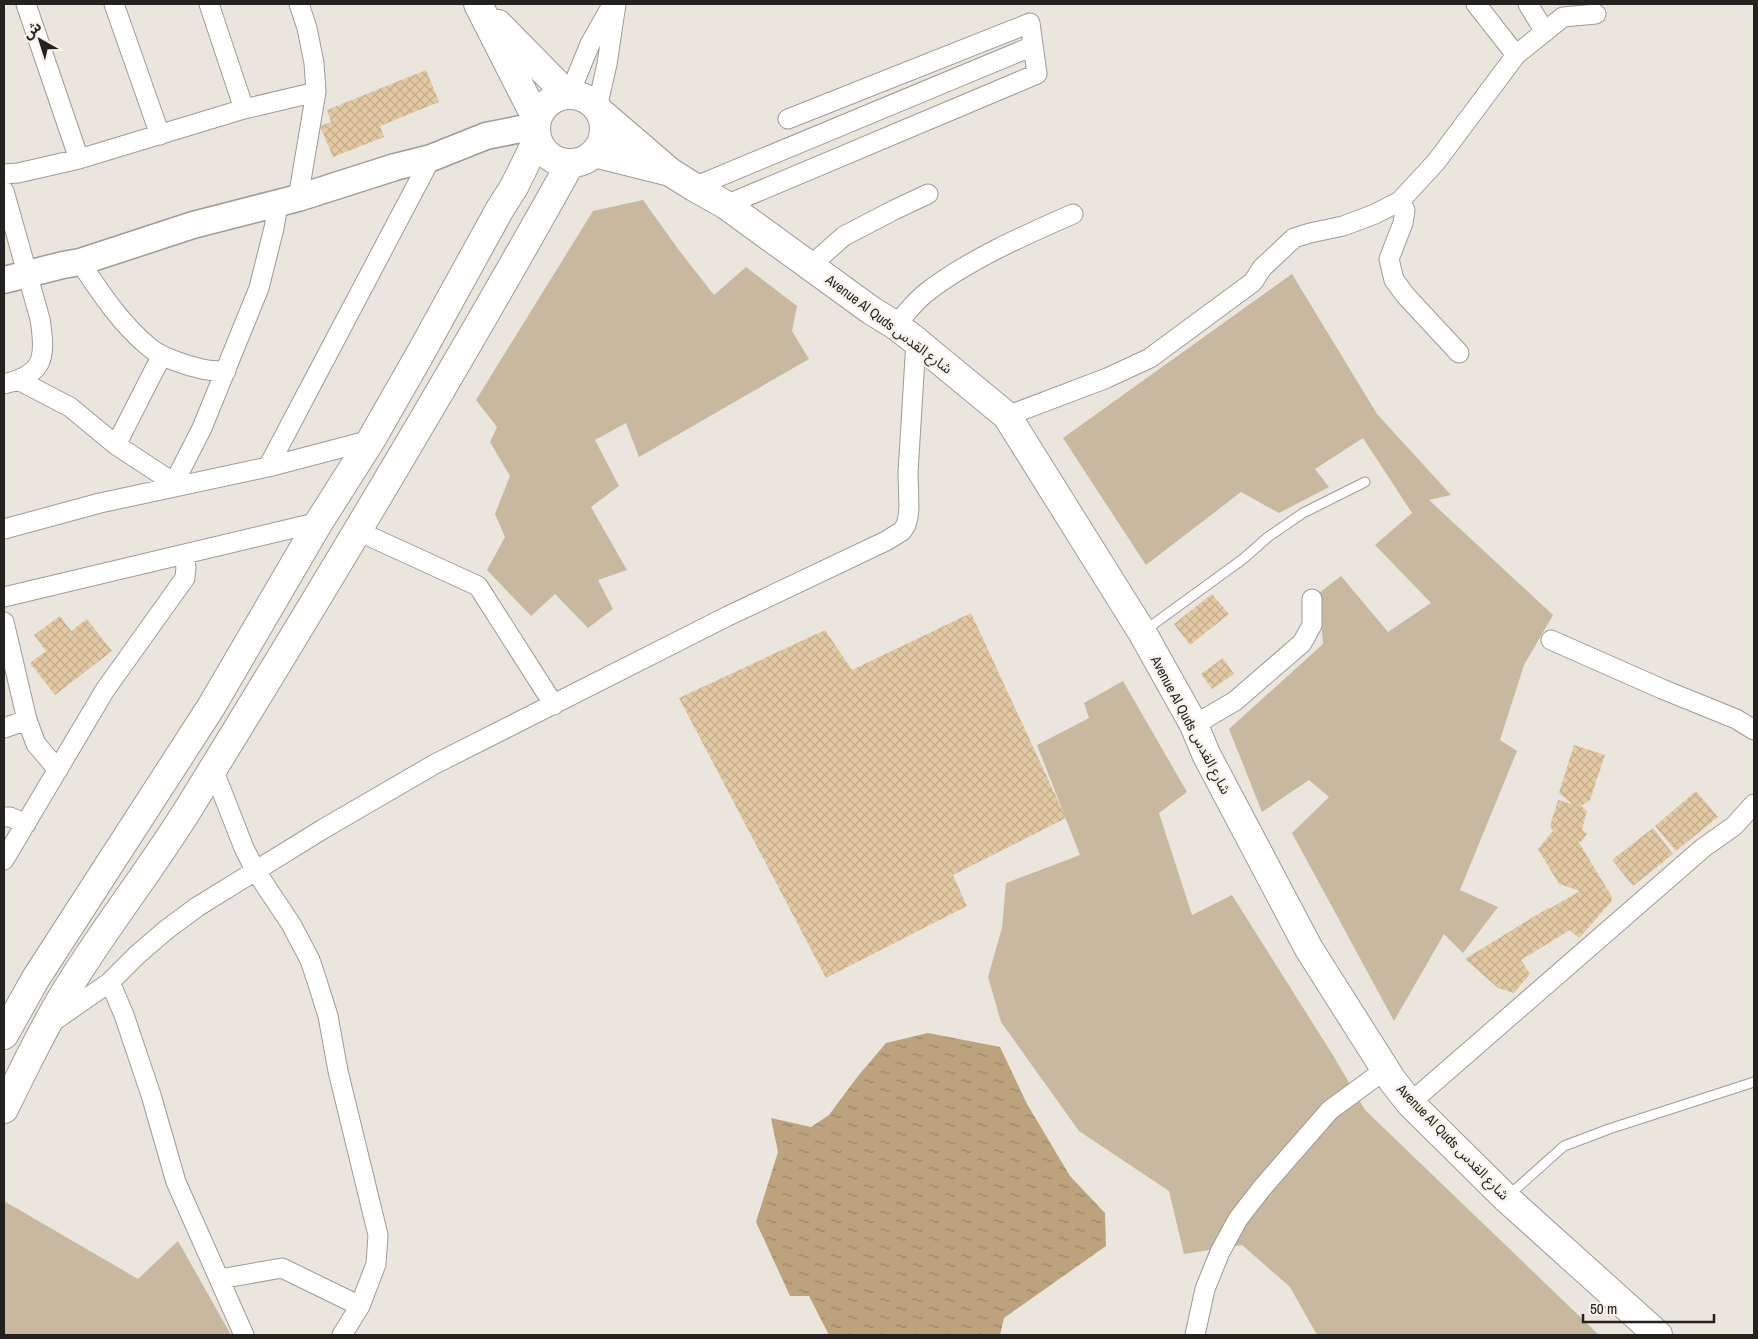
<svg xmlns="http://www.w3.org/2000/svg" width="1758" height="1339" font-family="'Archivo Narrow','Noto Sans Arabic',sans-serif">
	<defs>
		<pattern id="water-ripples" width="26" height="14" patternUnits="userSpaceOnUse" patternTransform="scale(1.25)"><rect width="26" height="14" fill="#bca37e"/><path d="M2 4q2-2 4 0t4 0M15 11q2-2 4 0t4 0" fill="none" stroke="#998467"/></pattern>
		<pattern id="building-cross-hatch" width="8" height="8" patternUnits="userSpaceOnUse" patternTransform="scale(1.25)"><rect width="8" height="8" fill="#e3c9a3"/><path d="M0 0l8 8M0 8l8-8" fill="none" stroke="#c3ac8c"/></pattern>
	</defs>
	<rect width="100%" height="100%" fill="#eae5dd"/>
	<path fill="#c8b8a0" d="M643,200L678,249L714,295L746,267L797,306L792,331L809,359L639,457L626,423L595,440L619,486L591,507L627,570L598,580L613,609L588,628L555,594L531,616L487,570L505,537L495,514L510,476L490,442L497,427L476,400L593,211Z
		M1292,274L1377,414L1451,495L1429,500L1553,615L1524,665L1500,740L1517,751L1460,890L1498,907L1463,953L1444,934L1394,1021L1292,833L1329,797L1309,780L1262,812L1229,729L1323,644L1319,593L1341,576L1388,632L1431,603L1375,545L1412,513L1363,438L1315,469L1329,487L1279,513L1241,492L1146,565L1063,438Z
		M1123,681L1187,792L1159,813L1192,915L1232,895L1334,1057L1365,1110L1599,1335H1317L1290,1287L1242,1245L1184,1254L1169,1191L1079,1131L1001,1022L988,977L1002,928L1006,883L1080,855L1037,745L1089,718L1084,703Z
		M4,1201L138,1279L178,1241L231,1335H4Z"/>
	<path fill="url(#water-ripples)" d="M928,1033L1000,1047L1027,1104L1070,1176L1105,1213L1106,1246L1004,1318L1000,1335H829L809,1296H790L756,1222L778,1152L771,1118L811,1127L829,1115L858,1076L886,1043Z"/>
	<path fill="url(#building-cross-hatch)" d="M426,70L439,102L380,126L384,137L333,157L320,126L331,122L327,110Z
		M1212,594L1229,614L1190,645L1174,624Z
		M971,613L1066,818L953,875L967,906L826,978L679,698L825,630L852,670Z
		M60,616L71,631L87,619L112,651L55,695L30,663L46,651L34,635Z
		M1223,658L1234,674L1212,689L1201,674Z
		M1574,745L1605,755L1590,800L1581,806L1587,811L1582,829L1587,834L1581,842L1578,841L1612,897L1611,902L1579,938L1570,930L1521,960L1530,974L1514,993L1498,988L1465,959L1548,908L1549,909L1580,891L1559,884L1538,849L1553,831L1550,826L1558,800L1572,804L1559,793Z
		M1696,791L1718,817L1676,851L1655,826Z
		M1653,828L1673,854L1633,886L1612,860Z"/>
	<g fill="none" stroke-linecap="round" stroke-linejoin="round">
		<defs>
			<path id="lane" d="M1144,631L1243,559L1268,537L1303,513L1365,482
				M1508,1196L1564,1146L1609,1129L1754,1082"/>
			<path id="street" d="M26,4L79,159
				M114,4L160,135
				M209,4L244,109
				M1476,4L1516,55
				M1528,4L1545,32
				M569,95L590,44L611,7
				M597,108L607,64L616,4
				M4,174L18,173L79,159L244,109L316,92
				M694,187L1033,46
				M4,191L40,319C46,357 45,374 4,384
				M298,198L316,92L314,63L307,28L299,4
				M1400,201L1405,210L1403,223L1389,259L1394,280L1406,296L1459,353
				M726,205L1037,74L1030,23L788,119
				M80,262C100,292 121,324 149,347C160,357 188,366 202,369C210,371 218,371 226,371
				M810,266L844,236L894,210L928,194
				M895,325C906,314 915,301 927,292C968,260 1025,235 1073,214
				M18,380L70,407L116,445L174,483
				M1007,416L1107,378L1150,358L1253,282L1262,268L1294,238L1310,233L1343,226L1375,214L1400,201L1436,162L1516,55L1563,17L1596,14
				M116,445L162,355
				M268,467L431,158
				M174,487V483L202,428L259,288L274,228L278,204
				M4,529L100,503L268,467L371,440
				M358,531L478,586L554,705
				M4,597L319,522
				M4,622L27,720L4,728
				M1551,640L1662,689L1736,719L1754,730
				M27,720L36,744L58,770
				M1194,725L1235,701L1302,643L1312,625V599
				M213,769L244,848L255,870L291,924L310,960L317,981L328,1016L338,1071L378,1235L376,1264L360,1306L342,1335
				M4,817H10L26,824
				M4,860L105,690L185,578L186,567L183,555
				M110,982L124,1015L151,1095L176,1182L244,1335
				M51,1023L110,982L137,955L166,930L197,907L323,829L435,764L728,616L886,541L902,531L906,525L908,517L909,507L908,473L916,341
				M1410,1103L1703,848L1734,826L1754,804
				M220,1279L282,1268L360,1306
				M1195,1335L1205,1289L1220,1252L1238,1219L1262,1188L1330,1110L1386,1069"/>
			<path id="secondary" d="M4,280L63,265L80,262L193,225L298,198L395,167L431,158L486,136L536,126"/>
			<path id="primary" d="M478,4L537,120
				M498,24L555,82L565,95
				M536 129a34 34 0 1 1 68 0a34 34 0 1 1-68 0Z
				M599,111L670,172L694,187L726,205L872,311L895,325L916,341L1007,416L1142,632L1194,725L1206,754L1309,949L1392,1080L1410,1103L1506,1198L1658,1335
				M594,153L666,171
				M4,1035L36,978L211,707L319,522L371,440L419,356L500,209L514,187L537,140
				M4,1109C23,1071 41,1032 63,996C103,929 152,869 192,803C322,592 450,380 570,164"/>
		</defs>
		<use href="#lane" stroke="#a09b94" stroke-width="11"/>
		<use href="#street" stroke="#a09b94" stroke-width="21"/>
		<use href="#secondary" stroke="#a09b94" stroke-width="29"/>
		<use href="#primary" stroke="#a09b94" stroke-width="30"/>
		<use href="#lane" stroke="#fff" stroke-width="9"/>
		<use href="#street" stroke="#fff" stroke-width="19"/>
		<use href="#secondary" stroke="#fff" stroke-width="26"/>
		<use href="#primary" stroke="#fff" stroke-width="28"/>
	</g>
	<g text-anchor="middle" stroke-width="5" stroke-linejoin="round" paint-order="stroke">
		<g font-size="14" fill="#24221f" stroke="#f7f2ea">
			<text transform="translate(889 324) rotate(37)" y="5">Avenue Al Quds شارع القدس</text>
			<text transform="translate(1191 725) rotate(62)" y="5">Avenue Al Quds شارع القدس</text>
			<text transform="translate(1453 1142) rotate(46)" y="5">Avenue Al Quds شارع القدس</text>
		</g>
	</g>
	<rect width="1758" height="1339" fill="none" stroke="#24221f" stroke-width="10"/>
	<g transform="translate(40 40) rotate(321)" stroke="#f7f2ea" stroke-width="4" paint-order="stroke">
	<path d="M0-4L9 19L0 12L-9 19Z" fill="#24221f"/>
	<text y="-8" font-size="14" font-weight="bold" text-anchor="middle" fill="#24221f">ش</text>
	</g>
	<path d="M1583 1314v8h131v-8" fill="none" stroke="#24221f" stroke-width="2.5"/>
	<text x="1590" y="1314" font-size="15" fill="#24221f" stroke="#f7f2ea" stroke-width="4" paint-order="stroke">50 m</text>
</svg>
